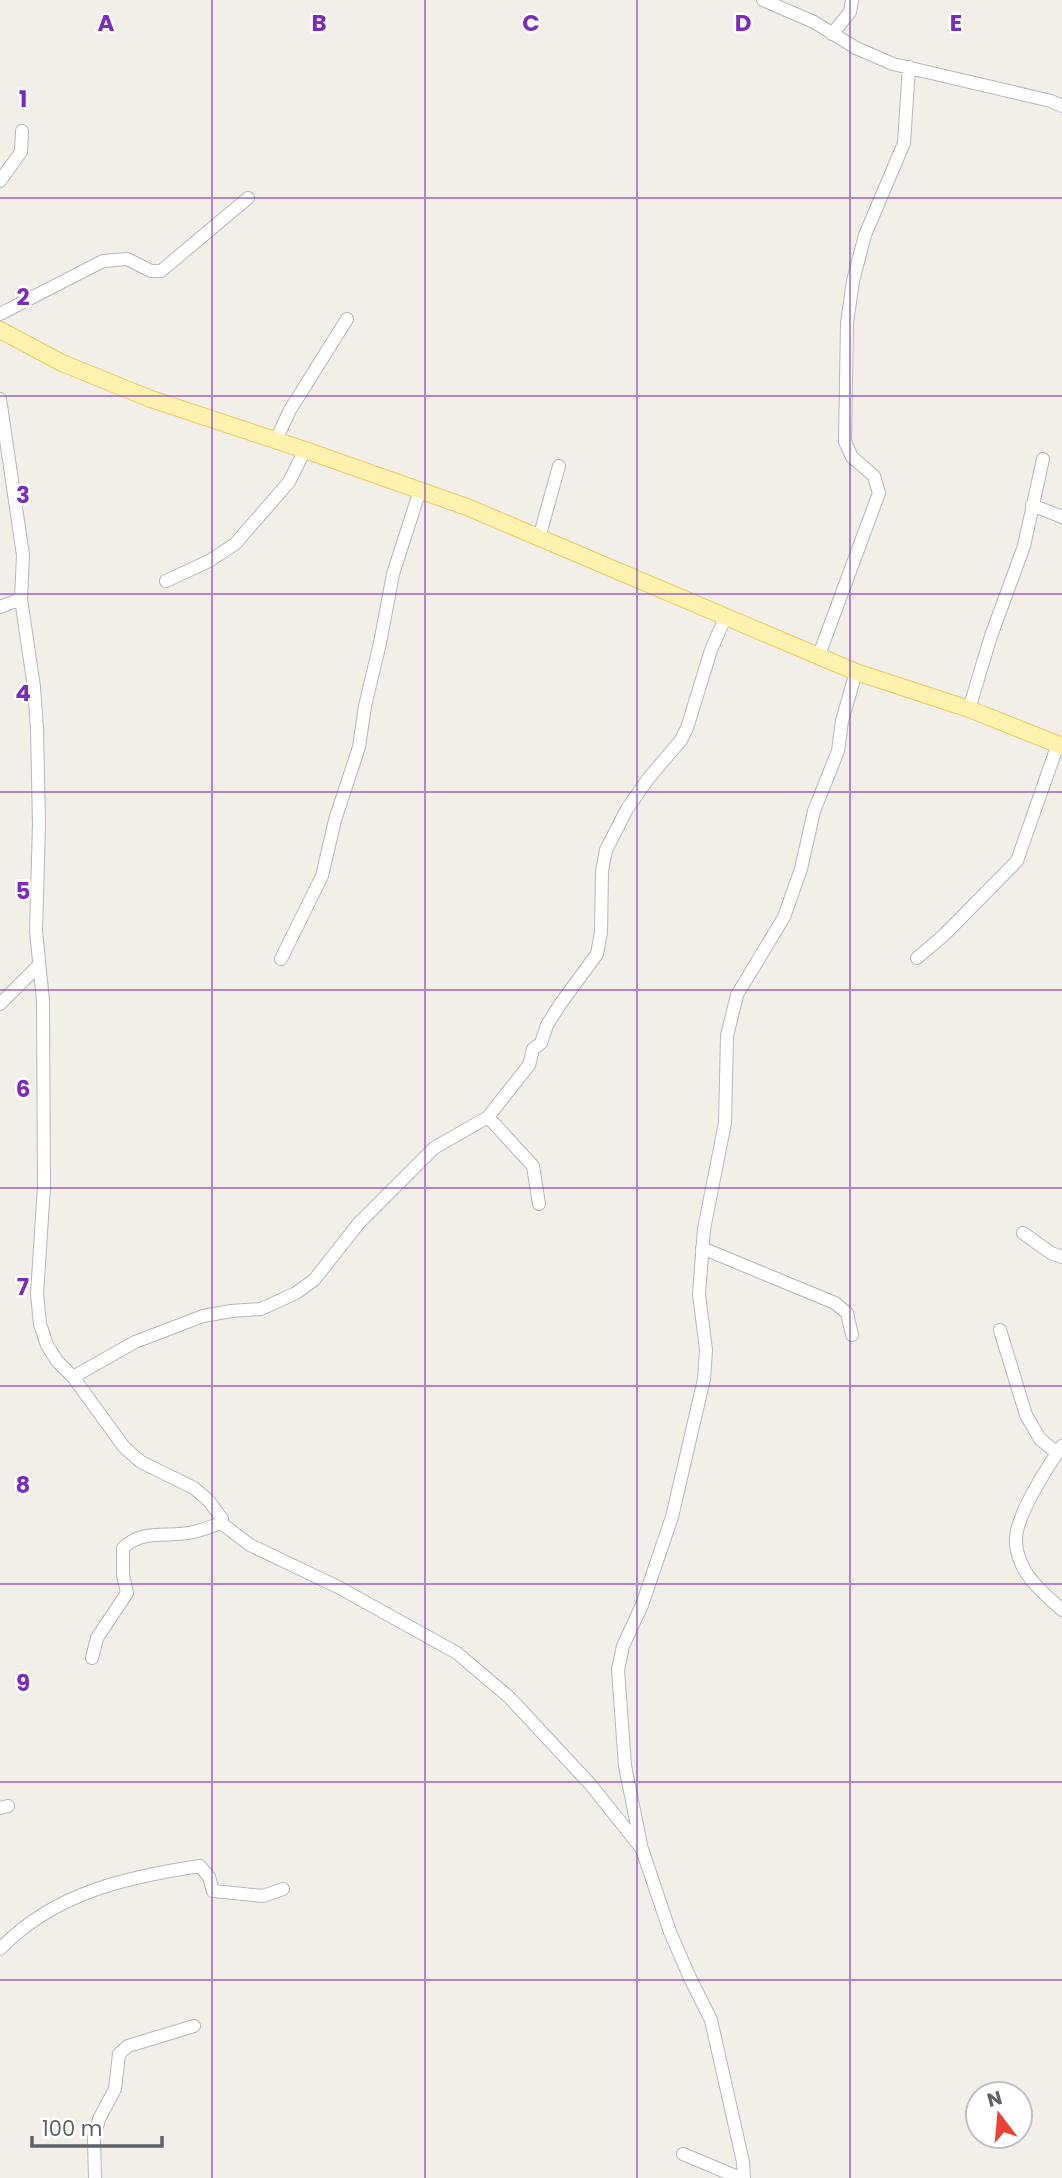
<svg xmlns="http://www.w3.org/2000/svg" width="1062" height="2178" font-family="Poppins,sans-serif">
	<rect width="100%" height="100%" fill="#f1efe8"/>
	<g fill="none" stroke-linecap="round" stroke-linejoin="round">
		<defs>
			<path id="minor" d="M763,0L814,22L856,48L893,64L1051,101L1062,106
				M832,34L850,12L852,0
				M0,181L21,152L22,131
				M0,314L103,261L127,259L151,271H161L248,198
				M0,399L23,555L21,599L34,687L37,729L39,824L36,931L43,1001L44,1187L37,1294L40,1324L47,1345L57,1361L73,1377L124,1447L141,1462L194,1488L209,1501L222,1519L221,1523L250,1545L338,1587L457,1653L510,1698L590,1784L642,1849L670,1932L690,1978L711,2020L743,2162L744,2178
				M276,440L290,410L347,319
				M1032,505L1062,517
				M539,538L559,466
				M166,581L209,561L235,544L289,482L305,450
				M0,607L21,599
				M819,655L879,493L874,476L852,457L845,442L847,323L853,281L865,235L904,143L909,67
				M969,709L991,636L1024,546L1043,459
				M917,958L944,935L1017,861L1058,744
				M281,959L322,876L335,820L359,747L365,706L380,643L393,574L420,490
				M0,1004L39,965
				M488,1117L533,1166L539,1204
				M1023,1233L1051,1253L1062,1257
				M702,1248L835,1303L847,1313L852,1335
				M1000,1330L1026,1415L1040,1439L1057,1453
				M73,1377L135,1342L203,1316L231,1311L261,1309L296,1293L314,1280L359,1223L434,1148L488,1117L529,1065L533,1049L541,1043L547,1025L561,1003L597,954L601,932L602,871L606,850L627,809L648,779L681,740L687,728L711,650L726,616
				M1062,1446C1048,1466 1017,1514 1016,1538C1015,1554 1024,1572 1034,1583C1042,1593 1053,1601 1062,1610
				M92,1658L97,1638L127,1593L123,1575V1548C144,1528 168,1538 194,1532C203,1530 212,1526 221,1523
				M0,1808L8,1806
				M641,1845L625,1766L618,1670L623,1646L642,1605L672,1517L704,1379L706,1350L699,1294L704,1229L725,1123L727,1036L737,995L784,917L801,869L814,811L838,751L842,721L856,672
				M0,1949C54,1893 126,1877 200,1866L209,1877L213,1891L263,1896L283,1889
				M683,2154L740,2178
				M95,2178L94,2139L99,2119L115,2089L119,2054L128,2046L194,2026"/>
			<path id="major" d="M0,330L62,363L151,399L305,450L467,507L856,672L969,709L1062,746"/>
		</defs>
		<use href="#minor" stroke="#b5b8bc" stroke-width="14"/>
		<use href="#major" stroke="#f2c960" stroke-width="18"/>
		<use href="#minor" stroke="#fff" stroke-width="12"/>
		<use href="#major" stroke="#fff2af" stroke-width="16"/>
	</g>
	<path fill="none" stroke="#7b2cbf" stroke-width="2" stroke-opacity="0.55" d="M212,0V2178M425,0V2178M637,0V2178M850,0V2178M0,198H1062M0,396H1062M0,594H1062M0,792H1062M0,990H1062M0,1188H1062M0,1386H1062M0,1584H1062M0,1782H1062M0,1980H1062"/>
	<g font-size="23" text-anchor="middle" font-weight="bold" fill="#7b2cbf" stroke="#fff" stroke-width="5" stroke-linejoin="round" paint-order="stroke">
		<text x="106" y="31">A</text>
		<text x="319" y="31">B</text>
		<text x="531" y="31">C</text>
		<text x="743" y="31">D</text>
		<text x="956" y="31">E</text>
		<text x="23" y="107">1</text>
		<text x="23" y="305">2</text>
		<text x="23" y="503">3</text>
		<text x="23" y="701">4</text>
		<text x="23" y="899">5</text>
		<text x="23" y="1097">6</text>
		<text x="23" y="1295">7</text>
		<text x="23" y="1493">8</text>
		<text x="23" y="1691">9</text>
	</g>
	<g transform="translate(999 2115) rotate(344)"><circle r="33" fill="#ffffff" stroke="#bfc1c3" stroke-width="2"/>
	<path d="M0-5L12 26L0 18L-12 26Z" fill="#ea4335"/>
	<text y="-10" font-size="19" font-weight="bold" text-anchor="middle" fill="#5f6368">N</text>
	</g>
	<path d="M32 2136v10h130v-10" fill="none" stroke="#5f6368" stroke-width="3.5"/>
	<text x="42" y="2136" font-size="21" fill="#5f6368" stroke="#ffffff" stroke-width="5" paint-order="stroke">100 m</text>
</svg>
